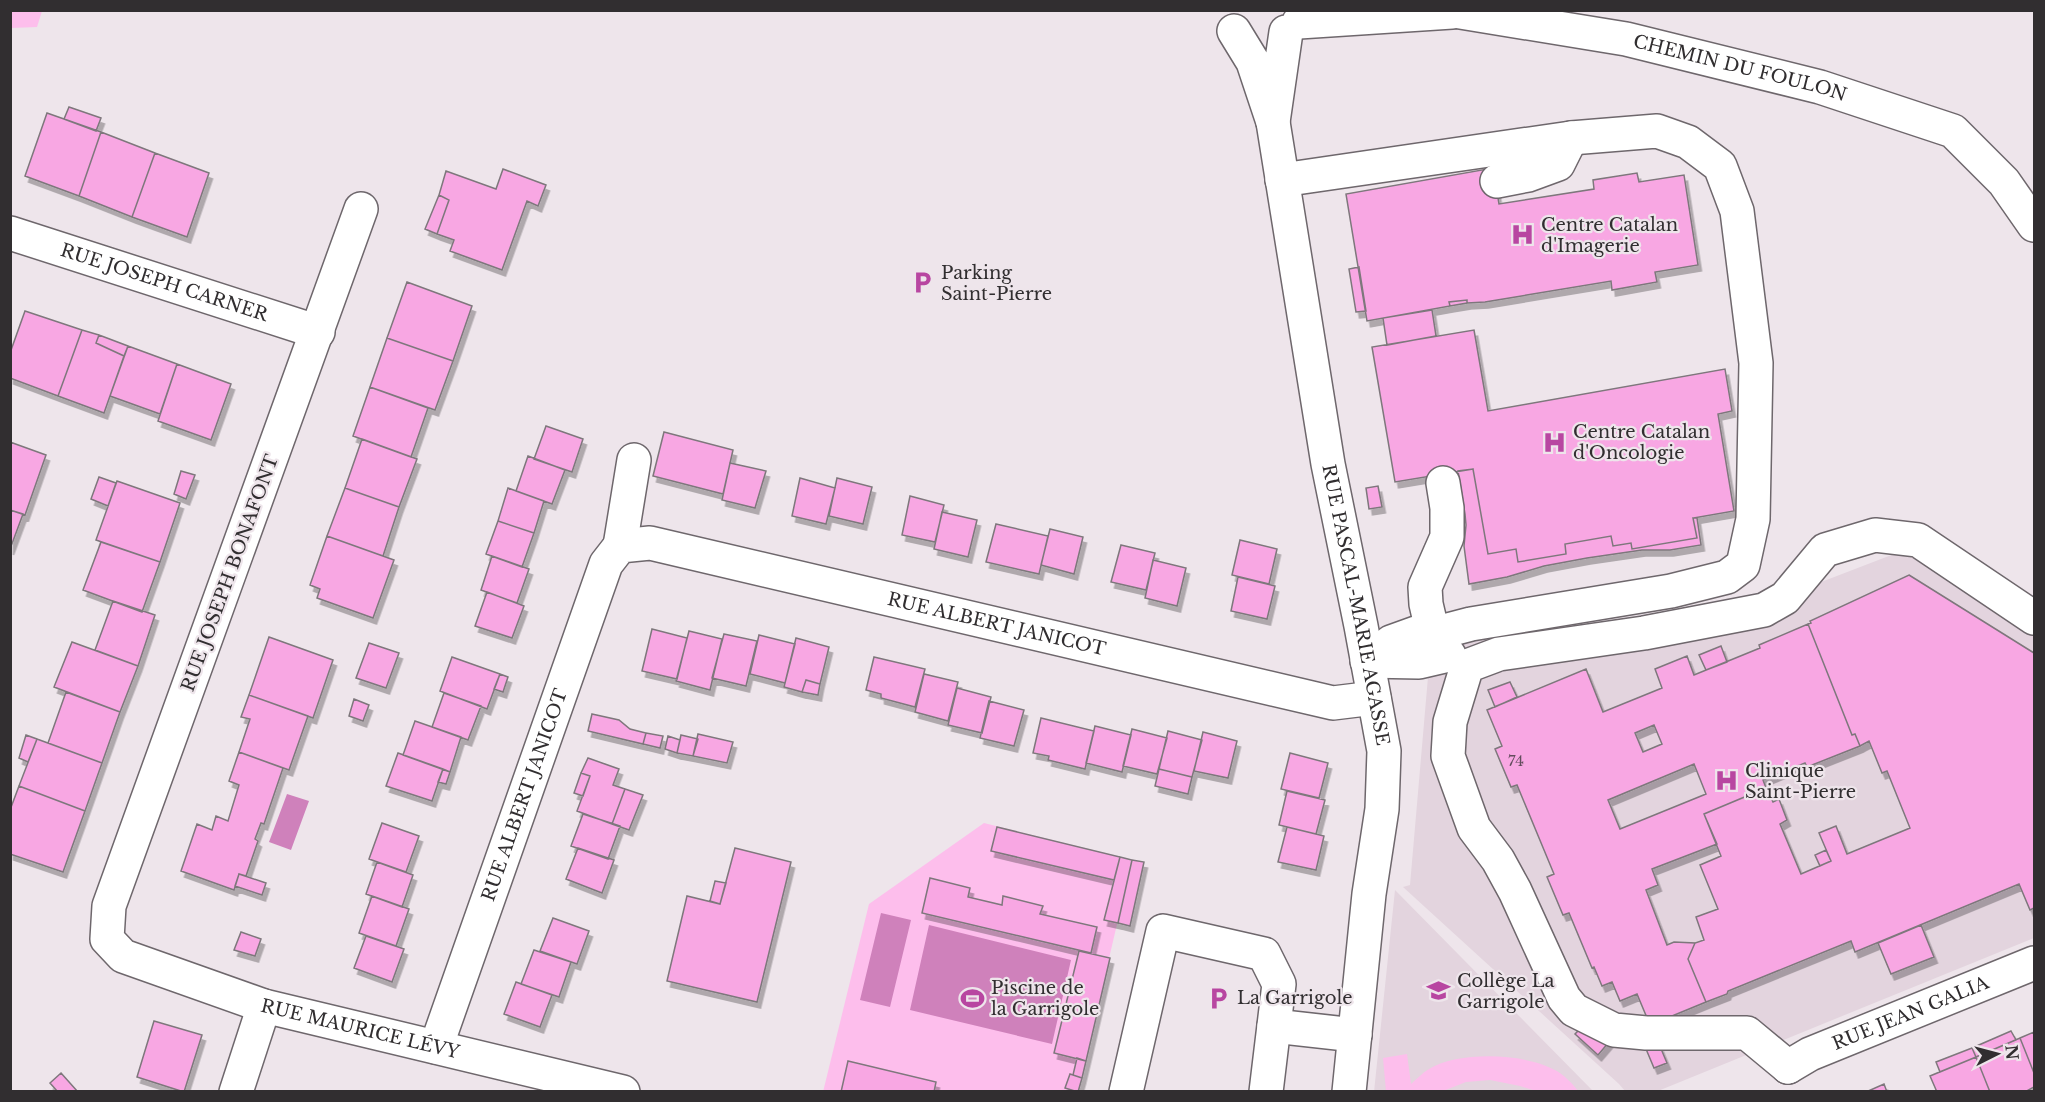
<svg xmlns="http://www.w3.org/2000/svg" width="2045" height="1102" font-family="'Libre Baskerville',serif">
	<defs>
		<filter id="shadow"><feDropShadow dx="3.5" dy="6" stdDeviation="0" flood-color="#0004"/></filter>
	</defs>
	<rect width="100%" height="100%" fill="#eee5eb"/>
	<path fill="#e3d4de" d="M1894,554L1911,557L2034,635V938L1658,1091H1625L1619,1084L1403,887L1410,885L1428,677L1437,644L1738,605L1803,589Z
		M1395,890L1593,1091L1374,1092Z"/>
	<path fill="#fdbeec" d="M10,11H42L37,27L11,28Z
		M984,823L1132,860L1078,1091L823,1092L869,904Z
		M1407,1054L1411,1084C1417,1079 1422,1073 1429,1069C1459,1051 1524,1053 1555,1070C1563,1074 1573,1084 1578,1091H1536L1520,1086L1490,1080L1466,1082L1443,1091H1386L1383,1058Z"/>
	<path fill="#cf81bb" d="M287,794L309,801L291,850L269,842Z
		M881,913L911,920L890,1007L860,1000Z
		M929,925L1071,960L1052,1044L910,1010Z"/>
	<path fill="#f8a7e3" stroke="#7e777c" stroke-width="1.5" fill-rule="evenodd" filter="url(#shadow)" d="M69,107L101,118L96,131L64,119Z
		M47,113L101,132L79,196L25,176Z
		M101,132L155,153L132,217L79,196Z
		M155,153L209,173L187,237L132,217Z
		M1493,168L1499,204L1594,189L1593,180L1637,173L1639,182L1684,175L1698,265L1655,272L1657,282L1612,290L1611,281L1485,302L1467,303V300L1449,302L1450,306L1367,321L1346,194Z
		M503,169L546,185L538,206L527,201L502,270L450,251L454,240L437,234L449,200L439,195L446,171L496,189Z
		M439,195L449,200L437,234L425,229Z
		M1359,267L1366,311L1356,312L1349,269Z
		M407,282L472,306L453,361L387,338Z
		M1467,300V303L1450,306L1449,302Z
		M1432,310L1436,336L1387,345L1383,318Z
		M25,311L82,330L58,396L10,378V353Z
		M82,330L99,335L96,343L124,356L104,413L58,396Z
		M1474,330L1488,411L1725,369L1732,411L1718,414L1734,511L1693,518L1697,538L1632,549L1631,543L1613,546L1611,536L1565,544L1566,554L1518,562L1516,549L1488,554L1473,469L1395,482L1372,347Z
		M99,335L128,346L124,356L96,343Z
		M387,338L453,361L435,410L370,387Z
		M128,346L177,364L160,414L110,396Z
		M177,364L231,384L211,440L158,421Z
		M370,387L428,408L411,457L353,436Z
		M546,426L583,439L572,472L534,459Z
		M664,432L733,450L723,494L653,476Z
		M362,439L417,459L399,507L345,488Z
		M10,442L46,455L25,515L10,510Z
		M528,456L565,470L552,504L516,491Z
		M730,463L766,471L755,508L722,500Z
		M1473,469L1488,554L1516,549L1518,562L1566,554L1565,544L1611,536L1613,546L1631,543L1632,549L1697,538L1693,518H1697L1701,545L1670,550H1642L1587,558L1544,566L1507,577L1469,584L1464,546L1466,525L1465,514L1458,471Z
		M181,471L195,475L186,499L174,494Z
		M99,477L116,483L108,506L91,499Z
		M800,478L835,488L826,524L792,516Z
		M837,478L872,487L863,524L829,516Z
		M117,481L180,503L160,562L96,540Z
		M1378,486L1382,507L1369,509L1366,488Z
		M345,488L399,507L383,556L327,536Z
		M508,488L544,501L534,533L498,521Z
		M910,496L944,505L935,542L902,535Z
		M10,510L23,514L10,549Z
		M942,512L977,520L968,557L934,549Z
		M498,521L534,533L522,567L486,554Z
		M996,524L1048,536L1039,574L986,562Z
		M1050,529L1083,537L1074,574L1041,565Z
		M327,536L394,560L373,618L317,598L320,589L310,585Z
		M1240,540L1277,549L1269,584L1232,575Z
		M101,542L160,562L142,612L83,590Z
		M1121,545L1155,553L1146,590L1111,582Z
		M492,556L529,569L517,603L481,590Z
		M1153,560L1186,568L1177,606L1145,598Z
		M1909,575L2034,653V908L2030,910L2019,884L1855,952L1851,941L1728,991L1727,994L1706,1002L1688,959L1695,943L1704,940L1696,917L1718,909L1700,865L1721,856L1704,814L1766,788L1773,802L1779,799L1787,820L1780,824L1801,874L1831,861L1819,833L1836,826L1847,854L1910,828L1887,771L1882,773L1869,741L1860,746L1855,734L1852,735L1808,624L1811,623L1810,621Z
		M1238,577L1275,586L1267,619L1231,611Z
		M487,592L524,606L512,638L475,626Z
		M113,601L155,615L138,666L95,650Z
		M1808,624L1852,735L1855,734L1860,746L1807,767L1805,763L1763,780L1766,788L1704,814L1717,844L1652,869L1658,885L1646,890L1667,945L1674,942L1695,943L1688,959L1706,1002L1650,1025L1637,994L1620,1001L1612,982L1602,986L1594,967L1592,968L1569,913L1563,915L1547,877L1554,874L1517,785L1511,787L1495,749L1502,746L1487,710L1586,669L1603,712L1662,688L1655,669L1687,656L1694,675L1760,648L1759,645ZM1654,725L1662,744L1643,752L1635,733ZM1694,764L1706,794L1620,829L1608,800Z
		M652,629L687,638L677,679L642,671Z
		M689,631L722,639L710,690L676,681Z
		M724,634L757,641L746,686L712,678Z
		M759,635L795,644L785,683L750,674Z
		M269,637L333,660L313,718L249,695Z
		M796,638L829,647L820,684L806,680L802,692L784,687Z
		M72,642L138,666L120,712L54,687Z
		M369,643L399,653L386,688L356,678Z
		M1721,646L1727,662L1706,670L1699,655Z
		M452,657L500,674L487,709L440,691Z
		M874,657L925,669L915,707L881,698V694L866,690Z
		M500,674L508,677L503,692L494,689Z
		M924,674L958,682L948,721L915,712Z
		M806,680L820,684L818,695L802,692Z
		M1510,682L1517,697L1495,707L1488,690Z
		M957,688L991,697L982,733L948,725Z
		M66,692L120,712L102,763L48,743Z
		M444,693L481,706L468,740L432,727Z
		M249,695L308,716L289,770L239,752L250,719L241,717Z
		M354,699L369,705L363,721L349,716Z
		M989,701L1024,710L1014,746L980,738Z
		M592,714L619,720L630,729L646,733L643,744L588,731Z
		M1041,718L1094,731L1085,769L1048,760L1049,756L1033,753Z
		M415,721L461,737L450,772L403,755Z
		M1095,726L1131,735L1122,772L1086,763Z
		M1132,729L1167,738L1157,774L1123,766Z
		M1168,731L1202,740L1192,777L1159,769Z
		M1203,732L1237,741L1228,778L1194,771Z
		M646,733L663,736L660,748L643,744Z
		M698,734L733,742L727,763L693,756Z
		M26,735L37,739L28,762L19,758Z
		M681,735L698,739L693,756L677,753Z
		M668,736L680,740L677,753L665,749Z
		M37,739L102,763L85,811L19,786Z
		M239,752L283,768L264,824L261,823L255,839L258,841L246,876L239,874L234,890L181,871L197,824L212,830L216,816L228,821L239,785L229,781Z
		M398,753L443,769L432,801L386,786Z
		M1290,753L1328,763L1319,798L1281,789Z
		M588,758L619,769L613,785L625,789L612,824L577,811L590,776L581,773Z
		M443,769L450,772L446,784L438,782Z
		M1159,769L1192,777L1188,794L1155,786Z
		M581,773L590,776L583,796L574,793Z
		M19,786L85,811L63,872L10,854V810Z
		M625,789L643,795L629,830L612,824Z
		M1287,791L1325,800L1316,834L1279,825Z
		M583,814L620,826L608,859L571,846Z
		M382,823L419,836L406,872L369,859Z
		M997,827L1120,857L1114,880L991,851Z
		M1287,827L1324,836L1316,870L1278,862Z
		M578,848L614,860L602,893L566,879Z
		M735,848L791,862L757,1002L667,981L687,896L720,904Z
		M1826,850L1831,861L1820,866L1815,855Z
		M1120,857L1132,860L1118,923L1104,920Z
		M1132,860L1144,862L1130,926L1118,923Z
		M377,862L413,875L402,907L366,894Z
		M239,874L266,883L262,895L235,886Z
		M930,878L970,888L968,897L1002,905L1003,896L1043,906L1040,914L1097,927L1091,953L922,913Z
		M715,881L726,883L720,904L710,901Z
		M372,896L409,909L396,946L359,933Z
		M553,918L589,931L577,964L540,951Z
		M1921,925L1934,957L1891,974L1878,943Z
		M241,932L261,939L255,956L234,950Z
		M366,936L404,949L392,982L354,968Z
		M534,950L571,962L559,997L521,984Z
		M1079,951L1110,958L1086,1061L1054,1053Z
		M516,982L552,995L540,1027L504,1014Z
		M154,1021L202,1035L184,1092L137,1077Z
		M1587,1022L1609,1042L1598,1055L1575,1034Z
		M2011,1031L2016,1040L1976,1057L1972,1048Z
		M2034,1032V1073L2020,1038Z
		M2020,1038L2034,1073V1087L2025,1092H1990L1976,1057Z
		M1659,1044L1667,1063L1654,1068L1646,1049Z
		M1972,1048L1976,1057L1940,1072L1936,1062Z
		M1976,1057L1990,1092H1937L1930,1076Z
		M1077,1058L1086,1061L1082,1078L1073,1075Z
		M848,1061L936,1082L934,1092H841Z
		M61,1073L78,1092H58L50,1083Z
		M1070,1074L1082,1078L1078,1092L1065,1088Z
		M1884,1084L1887,1092H1866Z"/>
	<g fill="none" stroke-linecap="round" stroke-linejoin="round">
		<defs>
			<g id="minor">
				<path id="s1" d="M1448,10L1626,39L1820,87L1953,131L2004,182L2034,225"/>
				<path d="M1299,22L1452,12"/>
				<path d="M1234,31L1253,62L1273,122L1286,32"/>
				<path id="s2" d="M1273,122L1328,464L1361,626L1384,751L1382,809L1369,894L1349,1092"/>
				<path d="M1282,180L1571,138L1657,131L1688,142L1720,166L1737,211L1756,363L1753,519L1743,565L1727,577L1671,591L1471,624L1433,634L1426,604L1425,587L1447,537V508L1443,483"/>
				<path d="M1497,181L1528,175L1558,164L1571,138"/>
				<path id="s3" d="M361,209L109,906L107,939L123,956L264,1006L623,1092"/>
				<path id="s4" d="M10,233L318,332"/>
				<path d="M620,546L634,460"/>
				<path d="M1416,633L1433,634L1449,655L1419,662L1367,661L1391,642Z"/>
				<path d="M1274,1026L1355,1035"/>
				<path id="s5" d="M436,1047L606,564L620,546L650,543L1333,703L1374,698"/>
				<path d="M1788,1067L1747,1033H1646L1614,1030L1574,1010L1564,998L1515,891L1498,860L1474,828L1448,756L1450,722L1467,666L1499,654L1644,633L1764,610L1785,598L1825,550L1875,535L1918,540L2034,618"/>
				<path id="s6" d="M1788,1067L1810,1054L2034,963"/>
				<path d="M236,1092L264,1006"/>
				<path d="M1126,1092L1163,931L1264,954L1279,984L1266,1092"/>
			</g>
		</defs>
		<use href="#minor" stroke="#6e676c" stroke-width="36"/>
		<use href="#minor" stroke="#fff" stroke-width="33"/>
	</g>
	<defs>
		<symbol id="hospital-bare" viewBox="-9 -9 18 18"><path d="M-5-5h3v3.5h4V-5h3V5h-3V1.5h-4V5h-3Z" fill="#b846a1" stroke="#eee5eb" stroke-width="2.5" paint-order="stroke"/></symbol>
		<symbol id="parking-bare" viewBox="-9 -9 18 18"><path d="M-3.5-5.5H1a3.5 3.5 0 0 1 0 7H-1V5.5H-3.5ZM-1-3.4V-.6H.8a1.4 1.4 0 0 0 0-2.8Z" fill="#b846a1" stroke="#eee5eb" stroke-width="2.5" paint-order="stroke"/></symbol>
		<symbol id="school-bare" viewBox="-9 -9 18 18"><path d="M0-5L7-2L0 1L-7-2ZM-4 1L0 2.5L4 1V4Q0 6-4 4Z" fill="#b846a1" stroke="#eee5eb" stroke-width="2.5" paint-order="stroke"/></symbol>
		<symbol id="stadium-bare" viewBox="-9 -9 18 18"><path d="M0-5a6.5 5 0 1 0 0 10a6.5 5 0 1 0 0-10ZM-3.5-1.8h7v3.6h-7Z" fill="#b846a1" stroke="#eee5eb" stroke-width="2.5" paint-order="stroke"/></symbol>
	</defs>
	<g fill-rule="evenodd">
		<use href="#hospital-bare" x="1506" y="218" width="33" height="33"/>
		<use href="#parking-bare" x="906" y="266" width="33" height="33"/>
		<use href="#hospital-bare" x="1538" y="426" width="33" height="33"/>
		<use href="#hospital-bare" x="1710" y="764" width="33" height="33"/>
		<use href="#school-bare" x="1422" y="974" width="33" height="33"/>
		<use href="#stadium-bare" x="956" y="982" width="33" height="33"/>
		<use href="#parking-bare" x="1202" y="982" width="33" height="33"/>
	</g>
	<g text-anchor="middle" stroke-width="4.5" stroke-linejoin="round" paint-order="stroke">
		<g font-size="15" fill="#634c5d">
			<text x="1516" y="766">74</text>
		</g>
		<g font-size="18" fill="#312e30" stroke="#eee5eb">
			<text dy="6" stroke="none"><textPath href="#s1" startOffset="298">CHEMIN DU FOULON</textPath></text>
			<text dy="6" stroke="none"><textPath href="#s4" startOffset="162">RUE JOSEPH CARNER</textPath></text>
			<text transform="translate(230 573) rotate(-70)" y="6">RUE JOSEPH BONAFONT</text>
			<text dy="6" stroke="none"><textPath href="#s2" startOffset="490">RUE PASCAL-MARIE AGASSE</textPath></text>
			<text dy="6" stroke="none"><textPath href="#s5" startOffset="921">RUE ALBERT JANICOT</textPath></text>
			<text dy="6" stroke="none"><textPath href="#s5" startOffset="267">RUE ALBERT JANICOT</textPath></text>
			<text dy="6" stroke="none"><textPath href="#s6" startOffset="134">RUE JEAN GALIA</textPath></text>
			<text dy="6" stroke="none"><textPath href="#s3" startOffset="1046">RUE MAURICE LÉVY</textPath></text>
		</g>
		<g font-size="18" fill="#312e30" stroke="#eee5eb" text-anchor="start">
			<text x="1541" y="231">Centre Catalan<tspan x="1541" dy="21">d'Imagerie</tspan></text>
			<text x="941" y="279">Parking<tspan x="941" dy="21">Saint-Pierre</tspan></text>
			<text x="1573" y="438">Centre Catalan<tspan x="1573" dy="21">d'Oncologie</tspan></text>
			<text x="1745" y="777">Clinique<tspan x="1745" dy="21">Saint-Pierre</tspan></text>
			<text x="1457" y="987">Collège La<tspan x="1457" dy="21">Garrigole</tspan></text>
			<text x="991" y="994">Piscine de<tspan x="991" dy="21">la Garrigole</tspan></text>
			<text x="1237" y="1004">La Garrigole</text>
		</g>
	</g>
	<rect width="2045" height="1102" fill="none" stroke="#312e30" stroke-width="24"/>
	<g transform="translate(1997 1054) rotate(84)" stroke="#eee5eb" stroke-width="4.5" paint-order="stroke">
	<path d="M0-4.5L10 22L0 15L-10 22Z" fill="#312e30"/>
	<text y="-9" font-size="16" font-weight="bold" text-anchor="middle" fill="#312e30">N</text>
	</g>
</svg>
